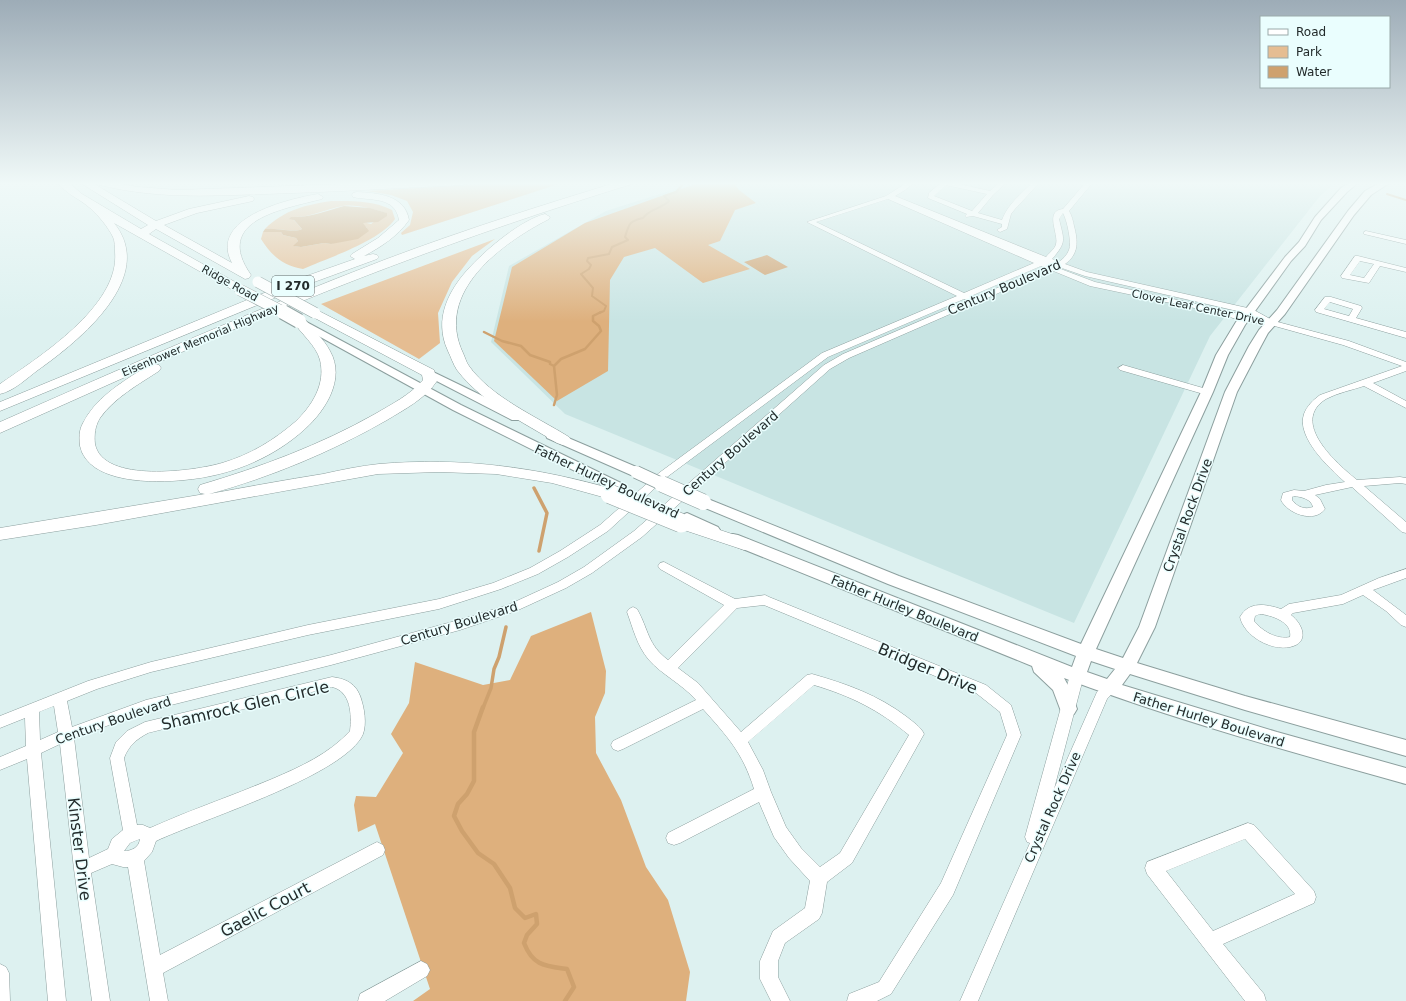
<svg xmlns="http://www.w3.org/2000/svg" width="1406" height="1001" font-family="'DejaVu Sans',sans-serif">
	<rect width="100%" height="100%" fill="#ddf1f0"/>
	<path fill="#c8e4e3" d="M698,182H1336L1320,196L1210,336L1074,623L565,414L491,342L509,266L606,211Z"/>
	<path fill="#e5bd92" d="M519,182H565L402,235L401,233L410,225L413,212L407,201L391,195L368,191Z
		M331,201C352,201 372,200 392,210L395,219C380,241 328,258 303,269C282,265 272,256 261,239L263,232L275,231L281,232L283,235L296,238L298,241L294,246L301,247L324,243L331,244L367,228L363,225V222L371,224L386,213C373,209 357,204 343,206C325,209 311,218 291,217L302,229C295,233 276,228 265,229C284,210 305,205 331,201Z
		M495,239L472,256L452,282L438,313L440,343L419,359L321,304Z"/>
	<path fill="#deb07d" d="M701,182H733L739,190L756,203L735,210L720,241L708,245L750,269L703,283L655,248L624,257L610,280L608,371L557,401L494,341L512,267L585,223Z
		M591,612L606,671L605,693L595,717L596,753L621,800L646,867L668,900L690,972L686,1001H413L430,989L375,824L358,832L354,805L356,796L376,797L403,753L391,734L409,703L415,662L483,685L510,680L531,636Z"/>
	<path fill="#cea16e" d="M344,206L370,208L387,213V216L378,222L363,223L369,231L358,239L331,244L324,243L301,247L293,246L298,241L296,238L283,235L281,232H263L265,229C275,228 296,233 302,229L294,220L289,219L291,217C309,218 326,211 344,206Z
		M767,255L788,267L765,275L744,262Z"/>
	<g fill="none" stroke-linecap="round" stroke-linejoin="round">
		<path stroke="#cea16e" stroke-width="2" d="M1387,194L1406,200
			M599,313L604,311L606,306L592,296L593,288L581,274L589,269L591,265L587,261L588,258L609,254L612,247L628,240L625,237C629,224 629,221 643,218C649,209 661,209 669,201L664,196L676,192L685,182"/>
		<path stroke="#cea16e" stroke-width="2.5" d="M484,332L502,341L521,346L530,355L550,362V364L554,366
			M554,405L557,395L554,366L561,359L585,349L601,331L599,326L593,321V316L601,312"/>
		<path stroke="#cea16e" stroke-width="3.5" d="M534,488L547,513L539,551
			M483,708L491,688L494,669L499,657L506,627"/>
		<path stroke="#cea16e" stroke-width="4.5" d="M483,707L474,732V781L467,794L458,804L454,816L462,831L478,853L494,864L510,888L515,908L525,918L536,914L537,924L527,935L524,943C533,966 545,966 567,969L574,987L565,1001"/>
		<defs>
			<path id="minor" d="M908,182H915L905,190L895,196L1046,257C1049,253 1055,249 1056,244C1059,234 1044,211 1063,209L1086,182H1093L1069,211C1072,216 1073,221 1074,226C1078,241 1079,254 1065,264L1087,272L1252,309L1274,321L1349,341L1406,362V371L1373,383L1406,401V408L1364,386C1352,390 1337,393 1326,399C1289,422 1337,464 1357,480L1400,477L1406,478V484L1400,483L1364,486L1406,522V533L1402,532L1352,487L1315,495L1320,499L1325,509C1314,524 1287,513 1281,500L1283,493L1294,490L1304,491L1326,485L1345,482C1329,468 1296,437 1304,414C1307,406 1313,400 1320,395L1402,366L1343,345L1271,325L1244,321L1204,310L1090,286L1051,270L849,358L830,369L642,537L592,573L566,588L516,611L460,630L331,665L147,711L74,738L89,858L108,849L112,839L123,830L110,758L116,742L127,731L145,722L332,677C348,679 358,685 362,702C365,712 367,729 361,738C336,778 203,819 156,841L152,852L144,861L160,955L371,845L377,842L383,845L385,850L383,855L163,973L168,1001H150L128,867H123L112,864L91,873L110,1001H92L74,869L60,744L41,753L66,1001H48L27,759L0,770V757L26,746L25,718L0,728V716L88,681L151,662L308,625L439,599L493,583L530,568L560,551L600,525L659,473L822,353L957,296L807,222L886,196ZM888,199L1034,263L964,293L816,222ZM1063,213C1067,220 1072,243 1069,250C1067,255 1063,259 1059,262L1052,259C1067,242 1064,240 1059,219ZM1041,266L1045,268L971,299V296ZM1059,267L1085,276L1246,313L1256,318L1205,306L1095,282L1058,268ZM964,299L969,300L843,354L824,365L634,531L584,567L558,582L508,605L459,620L331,655L146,700L72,727L67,701L97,689L151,672L308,635L439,609L501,589L538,574L568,557L608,531L667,477L828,357ZM1294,496C1302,497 1311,499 1313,507C1305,510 1297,507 1292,500V497ZM332,687C351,691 352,715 350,731C329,754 300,767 272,779C232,796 190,810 150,828L143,825H137L124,758C129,745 137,739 148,733ZM54,706L58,732L40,740L39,712ZM140,839C139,848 131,851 124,851L130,843Z
				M942,182H950L990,191L1000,182H1007L993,195L978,213L1002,220C1008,204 1021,194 1033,182H1040L1015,209L1011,214L1007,229L1000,232L997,230L1002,227V224L973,216L966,217L965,216L967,214L928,198L929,193ZM946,185L987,194L972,211L934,196Z
				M1366,231L1406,240V244L1364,234V232Z
				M1355,256H1358L1406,268V272L1380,266L1369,283L1342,278L1341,276ZM1360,261L1374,264L1364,278L1350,275Z
				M1325,297H1331L1361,306L1362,308L1356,318L1406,332V338L1316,312L1315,310ZM1330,302L1353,309L1349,316L1324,309Z
				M1123,365L1210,390L1212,392L1207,395L1120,370L1118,368Z
				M664,562L735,599L765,595L769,597L986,685L1011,705L1021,735L953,895L891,994L877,1001H847L849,994L879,982L941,883L1007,735L1000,712L976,693L764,605L737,608L678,668L698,683L741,732L807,675L812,674C847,684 878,695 907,717C913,722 921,727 924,734L852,863L827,882L822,913L819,919L785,943L778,961V977L790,1001H771L760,979V961L773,931L805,908L810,881L789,858L774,837L759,802L680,843L674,845L668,843L666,838L668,833L754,789C743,753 727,736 703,709L623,749L618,751L613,749L611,745L613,741L696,700C682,684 661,674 649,660C637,646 633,628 627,612L629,609L633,607L637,609C649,630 647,644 668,660L724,605L660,569L658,566L660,563ZM814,685C851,696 879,710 909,735L840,853L820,867L801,848L786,827L771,792L763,770L748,742Z
				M1406,569V578L1373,590L1406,615V627L1401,625L1386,611L1363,595L1343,604L1293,613L1291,615C1303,624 1310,643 1290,647C1271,651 1244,636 1240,617C1249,601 1266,604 1281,609L1289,604L1341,595L1379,578ZM1260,614C1271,615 1293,622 1290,637C1277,640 1262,631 1254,621L1255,616Z
				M1077,670L1082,671L1084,675L1054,789L1097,692C1103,686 1106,681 1115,684L1117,688L1107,699L978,1001H960L1030,843L1027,842L1025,837L1070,675L1072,671Z
				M1248,823L1254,825L1314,891L1316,897L1314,903L1223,944L1264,994L1266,1001H1245L1147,874L1145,868L1147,862ZM1245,839L1295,894L1213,931L1166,871Z
				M421,961L427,964L430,970L427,976L385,1001H358L360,994Z
				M0,964L6,967L9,973L10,1001H0Z"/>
			<path id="major" d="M1350,182H1359L1347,192L1321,220L1305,246L1291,261L1245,325L1228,355L1213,392L1096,649L1123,658L1139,627L1225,392L1249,346L1259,330L1277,310L1348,211L1365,191L1381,182H1391L1371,195L1354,215L1285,314L1268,333L1261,346L1237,392L1155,627L1137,663L1245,696L1406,740V756L1245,710L1130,674L1122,685L1277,732L1406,768V784C1291,752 1175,720 1064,678L1070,689L1077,709L1074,714L1068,716L1062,714L1053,690L1034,672L1032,666L728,543L726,539L728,535L733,534L738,535L1072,667L1076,656L888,584L698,505L696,502L698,499L703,497L708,499L899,576L1081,644L1201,392L1216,355L1236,322L1285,257L1299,242L1315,217L1341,188ZM1091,661L1115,669L1107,679L1087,672Z
				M299,318L461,405L623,484L625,487L623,490L618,491L613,490L453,410L295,323L294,321L295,319Z
				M429,370L520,414L522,417L520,420H512L425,375L423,373L425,371Z
				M552,431L641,469L643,472L641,475L636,476L631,475L547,438L546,435L547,432Z
				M687,513L718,527L720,530L718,533L713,535L682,521L680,518L682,515Z"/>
			<path id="highway" d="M57,182H68L82,194L141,229L148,225L79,182H91L156,221L189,209L249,196L253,197L254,199L253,201L197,213L164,225L232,263C208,218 288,199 318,194L323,197L322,199C283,209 212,220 251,275L249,278L245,279L156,229L149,234L244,287L246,290L244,293L240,294L114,223C158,277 79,341 38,370C27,378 14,391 0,394V384C39,357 120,306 115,252C115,247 115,242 113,237C108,227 99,216 90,208C80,199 66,194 57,182Z
				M94,182H111L138,187L178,190L397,182H468L463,185C397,188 331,192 265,194C206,196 153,199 96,184Z
				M618,182H634L632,184C469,234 310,294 155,364L159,365L161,368L159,371C139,384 114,398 100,418C95,426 94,435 95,444C103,484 195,471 222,463C250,455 274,440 295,422C312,406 326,384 320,360C316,345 301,334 293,321L294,318H304C312,329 324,339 330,351C346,379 325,411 305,429C272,459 229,476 184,480C155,483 88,484 80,446C79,438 79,430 83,423C95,399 119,384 141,370L0,433V422C127,366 254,310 384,260C461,231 539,206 618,182Z
				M357,192C378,193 405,195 409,220C398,236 381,247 364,256L373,254L377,255L379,257L377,259L306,285L0,411V402L298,279L355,259L350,256L352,254L378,238L399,220C395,196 371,201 353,197L352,195L353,193Z
				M545,214L550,217L549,219C502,243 434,292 463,353C465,357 466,362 469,366C491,397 537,417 569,437L571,440L569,443L563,445L557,443C523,422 482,403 457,370C453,364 451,357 448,351C433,319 449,289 471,266C488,248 521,220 545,214Z
				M315,309L434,370L437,381C425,399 405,409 387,420C331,452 271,477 209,494C247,487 285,480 323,474C341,470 360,466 379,464C461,457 537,467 616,490L618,494L616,498L610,499L552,483L496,474L439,472L378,474L96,525L0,540V528L205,494L200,493L198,489L200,485C261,467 320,445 375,414C392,404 410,395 423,380L422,375L311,316L309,313L311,310Z
				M681,517L750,540L753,544L750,548L744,550L675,527L672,523L675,519Z"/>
		</defs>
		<use href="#minor" stroke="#8c9f9e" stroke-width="1"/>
		<use href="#major" stroke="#8c9f9e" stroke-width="2"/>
		<use href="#highway" stroke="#8c9f9e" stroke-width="1"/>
		<use href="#minor" fill="#fff" fill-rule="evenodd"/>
		<use href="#major" fill="#fff" fill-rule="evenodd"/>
		<use href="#highway" fill="#fff" fill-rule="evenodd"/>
		<defs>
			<path id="major-bridge-far1" d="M636,472L664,485"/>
			<path id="major-bridge" d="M662,484L703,502"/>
			<path id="highway-bridge-far2" d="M258,282L315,313
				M240,290L285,313"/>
			<path id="highway-bridge-far1" d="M283,312L299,321"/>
			<path id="highway-bridge" d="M610,494L681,523"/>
		</defs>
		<use href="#major-bridge-far1" stroke="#8c9f9e" stroke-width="14" stroke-linecap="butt"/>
		<use href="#major-bridge" stroke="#8c9f9e" stroke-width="17" stroke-linecap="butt"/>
		<use href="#highway-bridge-far2" stroke="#8c9f9e" stroke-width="12" stroke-linecap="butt"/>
		<use href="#highway-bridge-far1" stroke="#8c9f9e" stroke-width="16" stroke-linecap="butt"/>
		<use href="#highway-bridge" stroke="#8c9f9e" stroke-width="20" stroke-linecap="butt"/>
		<use href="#major-bridge-far1" stroke="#fff" stroke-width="12"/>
		<use href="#major-bridge" stroke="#fff" stroke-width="16"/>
		<use href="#highway-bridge-far2" stroke="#fff" stroke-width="11"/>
		<use href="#highway-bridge-far1" stroke="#fff" stroke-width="14"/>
		<use href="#highway-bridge" stroke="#fff" stroke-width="19"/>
	</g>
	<linearGradient id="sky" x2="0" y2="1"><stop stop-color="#9dacb7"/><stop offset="0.57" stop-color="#f0f9f8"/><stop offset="1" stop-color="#f0f9f8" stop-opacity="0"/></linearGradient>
	<rect width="1406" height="322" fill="url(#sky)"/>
	<g text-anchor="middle" stroke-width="3" stroke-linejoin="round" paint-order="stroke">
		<g font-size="11" fill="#232b2b" stroke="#eafefe">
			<text transform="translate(230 283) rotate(29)" y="4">Ridge Road</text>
			<text transform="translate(1198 307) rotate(12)" y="4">Clover Leaf Center Drive</text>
			<text transform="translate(200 340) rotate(-23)" y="4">Eisenhower Memorial Highway</text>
		</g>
		<rect fill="#eafefe" stroke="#5f6a6a" stroke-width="1" x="272" y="276" width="42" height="20" rx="3"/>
		<g font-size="12" font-weight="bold" fill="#232b2b">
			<text x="293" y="290">I 270</text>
		</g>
		<g font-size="13" fill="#232b2b" stroke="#eafefe">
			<text transform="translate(1004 287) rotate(-23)" y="5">Century Boulevard</text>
			<text transform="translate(730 453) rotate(-41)" y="5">Century Boulevard</text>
			<text transform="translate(607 481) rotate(25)" y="5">Father Hurley Boulevard</text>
			<text transform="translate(1187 515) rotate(-70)" y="5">Crystal Rock Drive</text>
			<text transform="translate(905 608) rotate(22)" y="5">Father Hurley Boulevard</text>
			<text transform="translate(459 623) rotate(-17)" y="5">Century Boulevard</text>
			<text transform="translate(1209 719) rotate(17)" y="5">Father Hurley Boulevard</text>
			<text transform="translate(113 720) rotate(-19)" y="5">Century Boulevard</text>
			<text transform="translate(1052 807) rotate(-66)" y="5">Crystal Rock Drive</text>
		</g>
		<g font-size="16" fill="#232b2b" stroke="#eafefe">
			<text transform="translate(928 668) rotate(23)" y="6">Bridger Drive</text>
			<text transform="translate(245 705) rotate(-13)" y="6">Shamrock Glen Circle</text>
			<text transform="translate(80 849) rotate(83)" y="6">Kinster Drive</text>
			<text transform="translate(265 909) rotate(-28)" y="6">Gaelic Court</text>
		</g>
	</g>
	<rect x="1260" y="16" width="130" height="72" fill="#eafefe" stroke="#9aaaaa"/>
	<rect x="1268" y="29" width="20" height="6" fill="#ffffff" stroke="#9aaaaa"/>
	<text x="1296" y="36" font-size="12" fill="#232b2b">Road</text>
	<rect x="1268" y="46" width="20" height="12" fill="#e5bd92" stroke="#9aaaaa"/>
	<text x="1296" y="56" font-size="12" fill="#232b2b">Park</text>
	<rect x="1268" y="66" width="20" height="12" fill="#cea16e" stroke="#9aaaaa"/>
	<text x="1296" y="76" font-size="12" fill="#232b2b">Water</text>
</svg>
